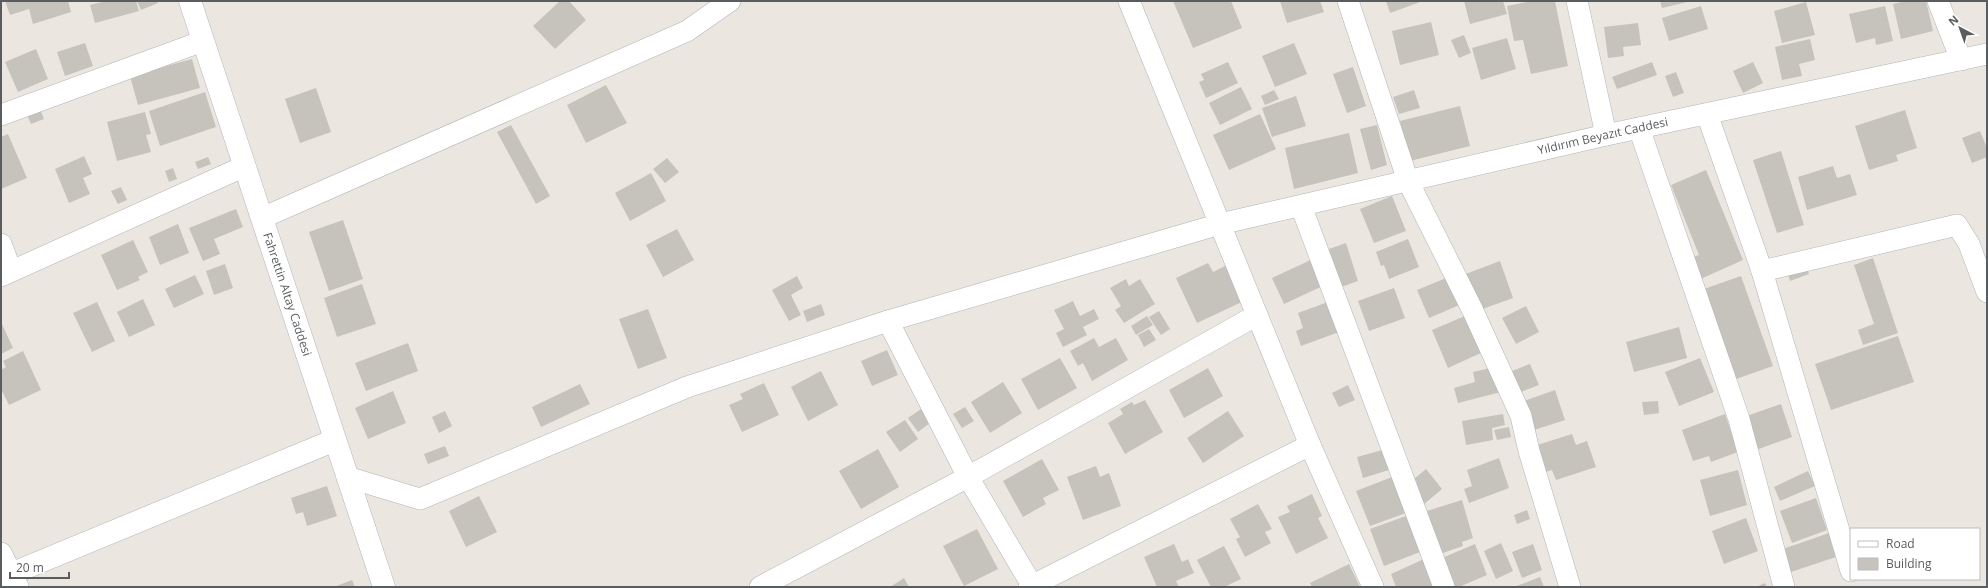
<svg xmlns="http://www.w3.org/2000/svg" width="1988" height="588" font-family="'Open Sans',sans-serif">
	<rect width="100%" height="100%" fill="#ebe7e0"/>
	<path fill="#c6c2bc" d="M5,1H68L71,12L33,24L29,9L10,15Z
		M106,1H136L139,11L95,23L90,5Z
		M137,1H157L158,3L141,10Z
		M560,1H569L586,20L555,49L533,26Z
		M1173,1H1231L1242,28L1193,48Z
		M1280,1H1320L1324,12L1287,23Z
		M1386,1H1423L1390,13Z
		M1464,1H1503L1507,14L1470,24Z
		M1532,1H1555L1568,66L1531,74L1523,40L1514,41L1507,6Z
		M1660,1H1687V2L1662,8Z
		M1905,1H1926L1933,31L1901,39L1893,4Z
		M1806,2L1815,35L1782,43L1774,11Z
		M1701,6L1708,29L1669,41L1662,18Z
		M1885,6L1893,41L1876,45L1875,38L1856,43L1849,14Z
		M1431,22L1439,55L1400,65L1392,31Z
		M1638,23L1641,45L1623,47L1624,56L1608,58L1604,27Z
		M1464,35L1471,53L1459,58L1451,40Z
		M1507,38L1516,69L1481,80L1472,48Z
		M1810,39L1815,60L1799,64L1802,76L1782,80L1775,47Z
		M85,43L93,66L65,76L57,52Z
		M1294,43L1307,74L1275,87L1262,56Z
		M36,49L48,79L18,92L5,62Z
		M192,59L200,88L138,105L130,76Z
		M1228,62L1238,83L1206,98L1199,82L1204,80L1201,74Z
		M1652,62L1657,75L1617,89L1612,77Z
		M1753,62L1763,83L1743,93L1733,71Z
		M1353,67L1366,106L1347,113L1333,74Z
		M1676,72L1684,93L1673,97L1665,76Z
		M606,85L627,123L586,143L567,105Z
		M1241,87L1252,109L1220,125L1209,103Z
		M316,88L331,132L300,143L285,99Z
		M1274,90L1279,99L1265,105L1261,96Z
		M1414,90L1420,108L1399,114L1393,97Z
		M205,92L216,127L160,146L149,111Z
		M1296,96L1306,126L1272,137L1262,108Z
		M37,102L44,119L31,124L24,108Z
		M1460,106L1470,146L1410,161L1400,121Z
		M1905,110L1917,148L1896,155L1898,161L1869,170L1855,126Z
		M145,112L151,134L146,135L151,152L117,161L107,122Z
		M1260,114L1276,149L1229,170L1213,135Z
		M511,125L550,196L536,204L497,132Z
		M1377,125L1387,165L1371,170L1360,129Z
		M1980,131L1987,148V157L1972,163L1962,138Z
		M1349,133L1358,173L1294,189L1285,148Z
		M8,134L27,178L1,189V137Z
		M1781,151L1804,225L1777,233L1753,160Z
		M84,156L92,174L83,178L90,194L69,203L55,169Z
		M208,157L211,164L198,169L195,162Z
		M667,158L679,172L665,183L653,169Z
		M1833,166L1837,178L1850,174L1857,195L1807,210L1798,177Z
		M173,168L177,179L169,182L165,171Z
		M1706,170L1743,260L1694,282L1685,260L1699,255L1671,185Z
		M651,173L666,201L630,221L615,193Z
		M121,187L127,200L118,204L111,191Z
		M1392,196L1406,231L1374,243L1360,209Z
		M236,209L243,227L214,239L220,254L203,261L189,228Z
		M343,220L363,279L329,291L309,232Z
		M178,224L189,253L160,265L149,237Z
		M677,229L694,260L663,277L646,245Z
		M1408,239L1419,267L1389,279L1384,265L1381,266L1376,252Z
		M133,240L148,272L138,277L140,280L117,290L101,255Z
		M1346,243L1358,281L1341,287L1329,249Z
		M1315,258L1327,284L1284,304L1272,278Z
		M1873,258L1898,333L1863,345L1858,330L1874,324L1854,265Z
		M1500,261L1513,298L1477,311L1463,275Z
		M1208,263L1213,272L1227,265L1244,301L1197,323L1176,278Z
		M225,264L233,288L214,295L206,271Z
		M1806,264L1809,274L1790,281L1787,271Z
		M195,275L204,294L174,308L165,289Z
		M797,276L803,288L791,295L801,315L789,321L772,290Z
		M1451,276L1462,304L1429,318L1417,290Z
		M1741,276L1773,366L1736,379L1704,289Z
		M1126,279L1129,286L1140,279L1155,304L1124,323L1115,310L1121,306L1110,288Z
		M362,284L376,324L337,337L324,298Z
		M1394,288L1405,318L1369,331L1358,301Z
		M143,299L155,325L129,337L117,312Z
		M1073,301L1080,316L1094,309L1099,319L1083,327L1087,335L1063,347L1056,333L1064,329L1054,310Z
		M97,302L115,341L92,352L73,313Z
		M1328,302L1339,332L1301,346L1296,331L1303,328L1298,313Z
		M821,304L825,315L807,322L803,311Z
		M1526,306L1539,332L1516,344L1502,318Z
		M648,309L667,358L638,369L619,319Z
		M1159,311L1170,329L1161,335L1149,317Z
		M1467,315L1483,352L1448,368L1432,330Z
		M1147,316L1153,325L1136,335L1131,326Z
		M1,322L13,348L1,354Z
		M1679,327L1687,358L1634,372L1626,342Z
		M1149,329L1156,340L1144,347L1138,335Z
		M1898,336L1914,382L1831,410L1815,364Z
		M1094,338L1099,347L1116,338L1128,360L1092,381L1083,363L1078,366L1070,351Z
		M408,343L418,371L366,391L355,363Z
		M887,350L898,375L872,386L861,361Z
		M23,351L41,390L9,405L1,389V370L6,367L3,361Z
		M1060,358L1077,388L1038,410L1021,379Z
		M1700,358L1714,392L1679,406L1665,372Z
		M1530,364L1539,385L1521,392L1512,371Z
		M1495,367L1501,392L1458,403L1454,388L1475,382L1473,372Z
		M1208,368L1223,396L1184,418L1169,390Z
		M821,371L838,405L808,421L791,387Z
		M1003,382L1022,413L990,433L971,402Z
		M764,383L779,415L742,432L729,405L743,399L740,394Z
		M580,384L590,404L541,427L532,407Z
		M1348,385L1355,400L1339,407L1332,393Z
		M1555,390L1565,420L1531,431L1521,402Z
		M393,391L406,423L368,439L355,408Z
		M1145,400L1163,432L1125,454L1108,423L1123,414L1120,409L1132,402L1134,405Z
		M1658,401L1659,413L1644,415L1642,402Z
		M1781,404L1792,437L1756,450L1744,417Z
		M965,407L974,421L962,428L953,414Z
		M921,409L930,423L918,432L908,418Z
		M445,411L452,426L439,433L432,417Z
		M1228,411L1244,436L1203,463L1187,438Z
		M1503,414L1505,425L1492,428L1493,440L1466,445L1462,421Z
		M1725,414L1738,452L1711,462L1709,456L1693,461L1682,430Z
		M905,420L918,439L900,452L886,432Z
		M1509,427L1511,437L1497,440L1494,430Z
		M1572,434L1576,445L1587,441L1596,467L1556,480L1552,470L1539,474L1531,447Z
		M445,446L449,456L428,464L424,454Z
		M878,449L899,487L861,509L839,471Z
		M1386,449L1392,469L1363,478L1357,457Z
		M1499,458L1509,488L1469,503L1464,489L1472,486L1467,470Z
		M1042,459L1059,490L1043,498L1046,504L1023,517L1003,481Z
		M1096,466L1100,477L1109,473L1121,506L1083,520L1067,477Z
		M1426,469L1442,489L1423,505L1417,499L1421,495L1413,485L1417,482L1414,479Z
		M1738,470L1747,505L1710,516L1700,480Z
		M1808,471L1815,486L1780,501L1774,487Z
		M1392,477L1406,513L1370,526L1356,491Z
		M327,486L337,516L307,526L303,512L296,514L291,498Z
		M1312,494L1322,516L1318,518L1328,538L1296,554L1278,517L1290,512L1287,506Z
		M479,496L497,532L466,547L449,511Z
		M1816,498L1827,530L1792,543L1780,511Z
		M1462,500L1473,538L1462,542L1463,546L1440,554L1427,511Z
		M1258,504L1272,529L1265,532L1271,543L1245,557L1236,539L1240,537L1230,519Z
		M1527,510L1530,519L1517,524L1514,515Z
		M1406,516L1420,552L1384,566L1370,529Z
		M1746,518L1758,551L1724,564L1712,531Z
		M977,529L998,569L964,586L943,546Z
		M1832,532L1839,556L1788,573L1780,550Z
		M1501,543L1513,571L1496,579L1484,551Z
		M1174,544L1182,562L1188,559L1194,573L1176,581L1179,587H1157L1144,557Z
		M1475,544L1487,575L1459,587H1455L1442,558Z
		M1533,544L1542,570L1522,578L1512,552Z
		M1224,546L1241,579L1224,587H1211L1197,560Z
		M1424,559L1436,587H1396L1391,574Z
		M1349,564L1360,587H1312L1310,583Z
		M1540,577L1544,587H1514Z
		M904,578L909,587H890Z
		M352,580L355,587H334Z
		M1765,583L1767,587H1756Z"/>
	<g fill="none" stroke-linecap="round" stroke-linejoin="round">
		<defs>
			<g id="street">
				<path d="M1129,1L1310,445L1373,587"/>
				<path d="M1348,1L1408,181L1473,311L1521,416L1529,451L1570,587"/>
				<path d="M1577,1L1606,135"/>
				<path d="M1938,1L1961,60"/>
				<path d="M1707,114L1762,271L1851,571"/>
				<path d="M1,115L203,41"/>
				<path d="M1639,128L1739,419L1784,587"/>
				<path d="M1301,206L1444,587"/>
				<path d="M262,218L687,31L730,1"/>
				<path d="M1,244L11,270"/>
				<path d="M1762,271L1957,225L1969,244L1987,292"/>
				<path d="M1,276L245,166"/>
				<path d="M888,321L968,477L1033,587"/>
				<path id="s1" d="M347,477L420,499L687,387L888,321L1220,224L1606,135L1987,54"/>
				<path d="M1,553L18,587"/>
				<path d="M760,587L968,477L1257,315"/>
				<path d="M1029,587L1310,445"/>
			</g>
			<g id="secondary">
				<path id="s2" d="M190,1L384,587"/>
				<path d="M1,578L335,440"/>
			</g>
		</defs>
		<use href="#street" stroke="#b1b3b7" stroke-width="22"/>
		<use href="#secondary" stroke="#b2b5ba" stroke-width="23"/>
		<use href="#street" stroke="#fff" stroke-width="21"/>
		<use href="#secondary" stroke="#fff" stroke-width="22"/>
	</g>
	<g text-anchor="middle" stroke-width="4" stroke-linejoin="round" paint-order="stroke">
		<g font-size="12" fill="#595d60" stroke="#fff">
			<text dy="4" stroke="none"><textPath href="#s1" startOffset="1316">Yıldırım Beyazıt Caddesi</textPath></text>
			<text dy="4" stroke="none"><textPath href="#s2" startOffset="309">Fahrettin Altay Caddesi</textPath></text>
		</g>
	</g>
	<rect width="1988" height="588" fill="none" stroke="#595d60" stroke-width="4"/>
	<rect x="1850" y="528" width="130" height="52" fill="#ffffff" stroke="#bdbebf"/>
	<rect x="1858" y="541" width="20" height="6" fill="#ffffff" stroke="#bdbebf"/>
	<text x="1886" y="548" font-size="12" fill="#595d60">Road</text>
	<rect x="1858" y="558" width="20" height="12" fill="#c6c2bc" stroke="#bdbebf"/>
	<text x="1886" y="568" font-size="12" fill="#595d60">Building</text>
	<g transform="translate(1960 28) rotate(319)" stroke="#ffffff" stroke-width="3" paint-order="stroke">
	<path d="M0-3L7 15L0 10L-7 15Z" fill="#595d60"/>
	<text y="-6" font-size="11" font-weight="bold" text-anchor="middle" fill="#595d60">N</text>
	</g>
	<path d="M10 572v6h59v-6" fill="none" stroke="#595d60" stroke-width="2"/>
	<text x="16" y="572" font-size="12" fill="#595d60" stroke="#ffffff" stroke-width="3" paint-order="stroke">20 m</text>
</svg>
